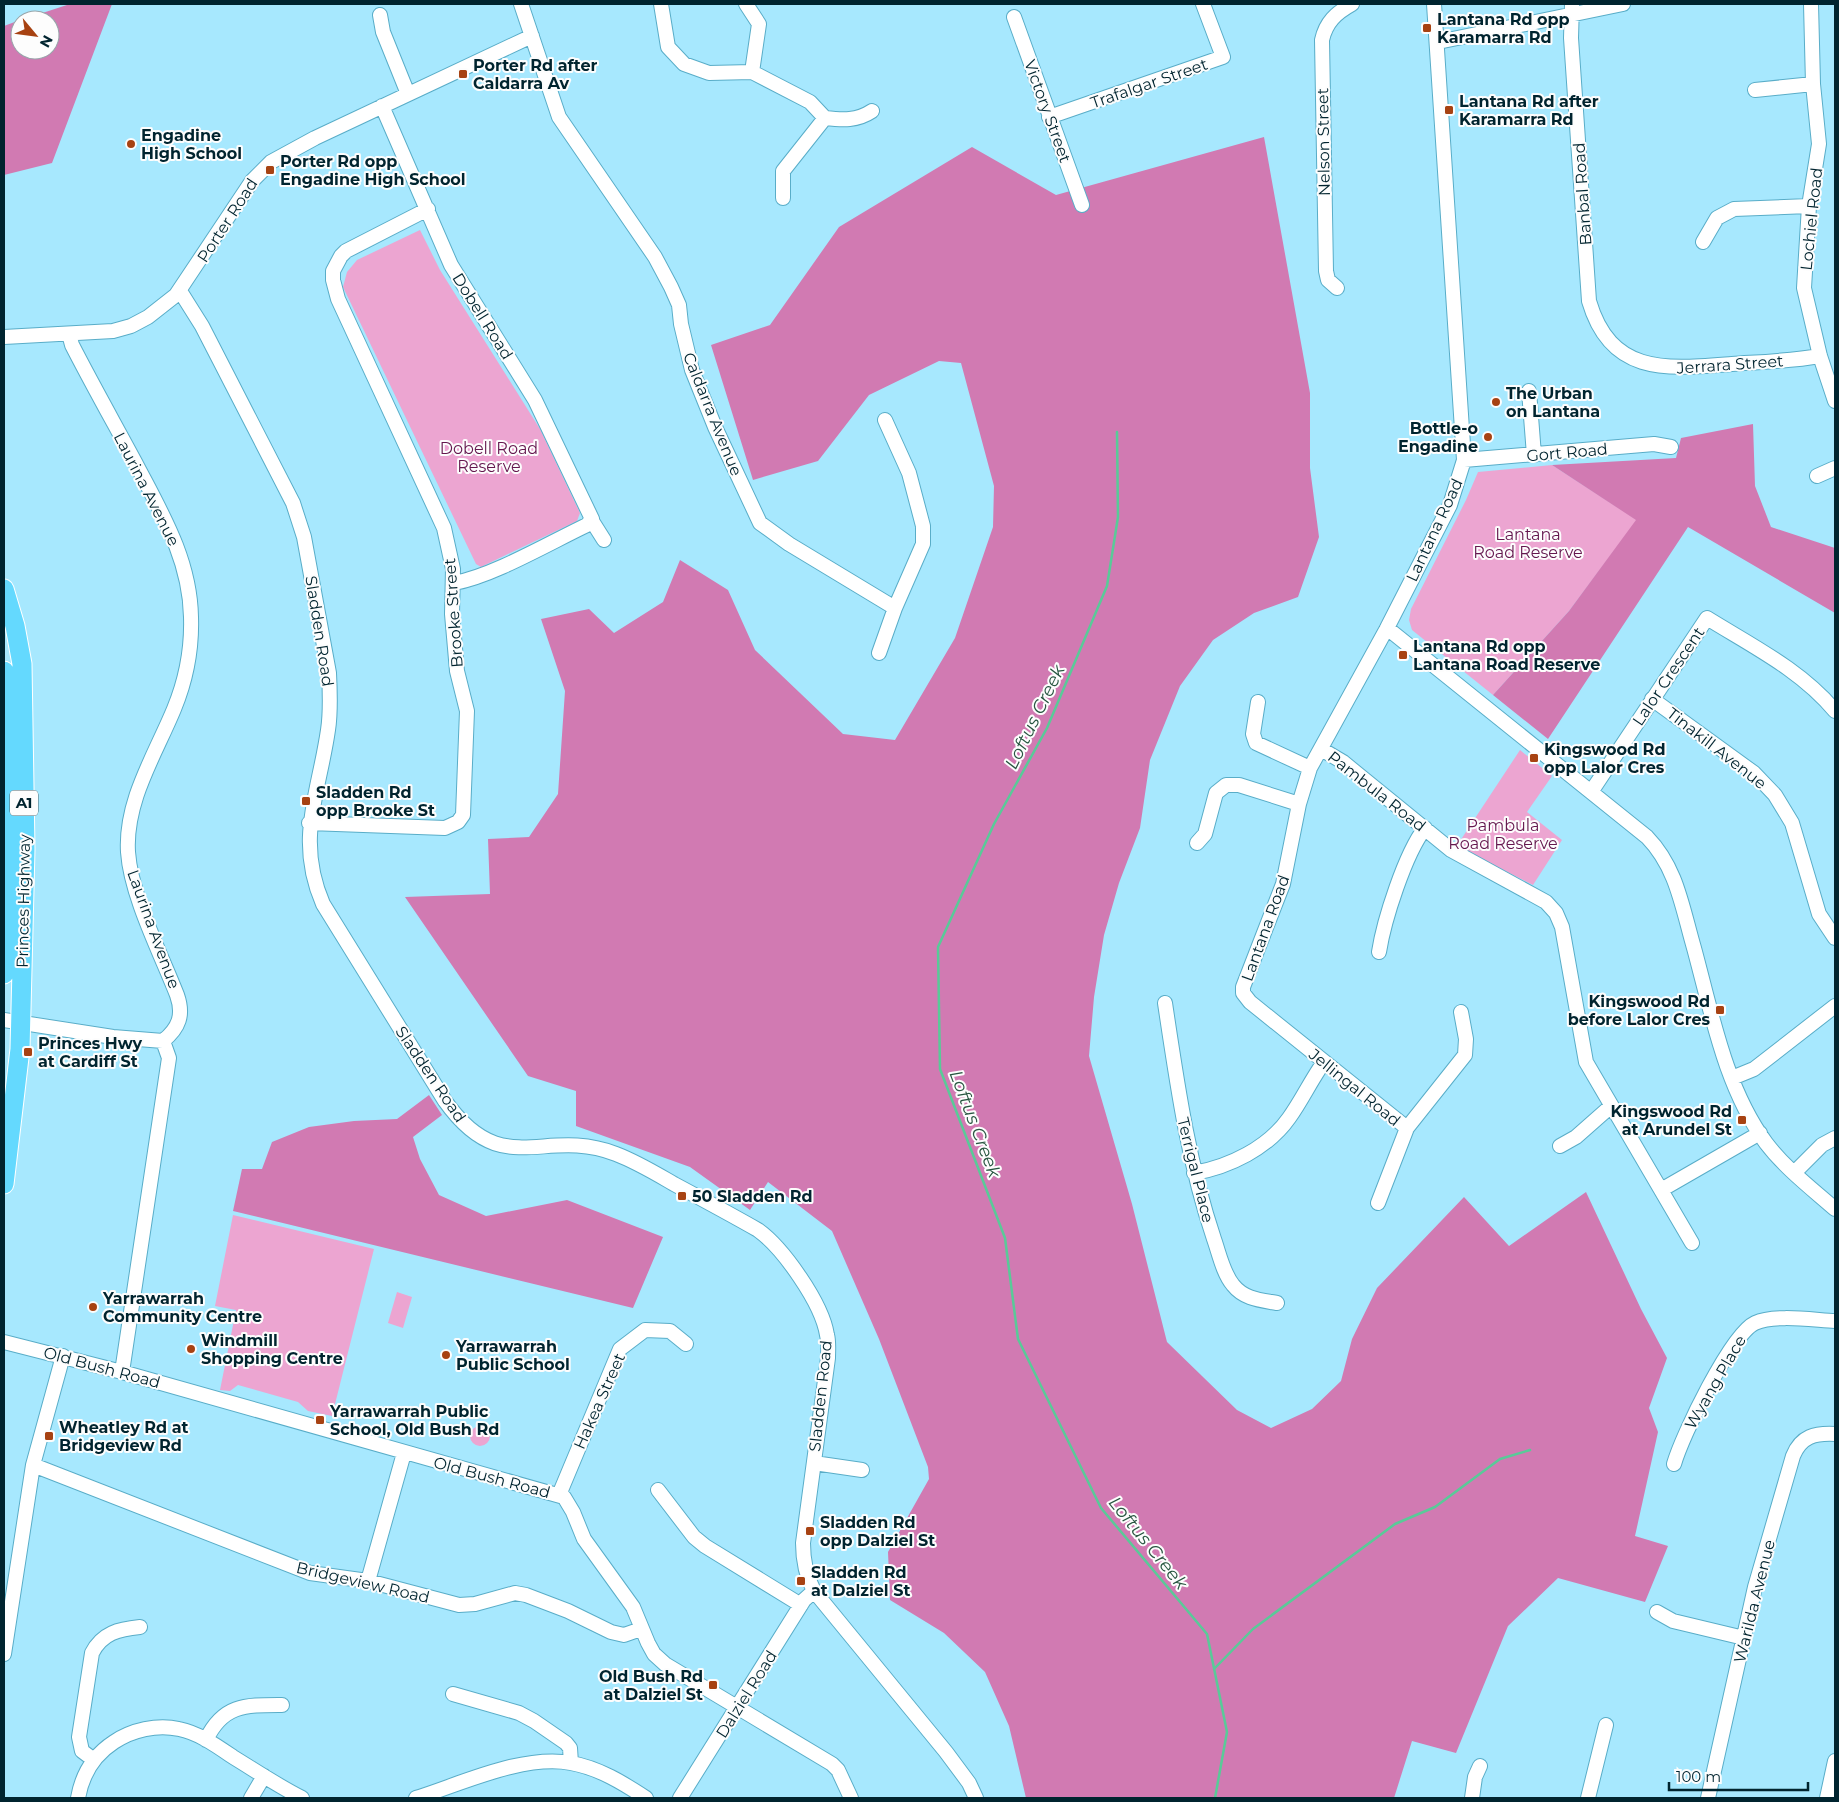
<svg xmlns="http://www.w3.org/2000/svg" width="1839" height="1802" font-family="Montserrat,sans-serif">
	<rect width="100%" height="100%" fill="#a7e8fe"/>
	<path fill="#eca5d1" d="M420,230L440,270L540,429L580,513L577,521L481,567L476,564L343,287L347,272L357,260Z
		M1552,465L1637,520L1569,611L1493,695L1412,630L1409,620L1411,609L1466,500L1478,472Z
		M1520,750L1552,776L1527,812L1562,840L1533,885L1474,855L1458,844Z
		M233,1215L374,1249L332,1416L308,1411L298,1402L238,1385L230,1391L220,1390L236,1310L215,1306Z
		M397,1292L412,1297L403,1328L388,1323Z
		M470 1436a10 10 0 1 1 20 0a10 10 0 1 1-20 0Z"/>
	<path fill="#d17ab2" d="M70,4H112L52,163L4,175V26L20,20V50H50V20H21Z
		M1264,137L1310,393V468L1319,537L1298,597L1254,613L1213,640L1180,686L1150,760L1140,828L1119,883L1104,935L1094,997L1089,1056L1132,1204L1167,1342L1237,1410L1271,1428L1312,1409L1341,1381L1352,1339L1377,1288L1464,1197L1509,1246L1586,1192L1641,1309L1667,1358L1649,1408L1658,1432L1635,1536L1668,1546L1645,1602L1558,1578L1508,1626L1456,1753L1412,1741L1394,1798H1026L1009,1726L985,1672L944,1633L890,1600L888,1552L929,1479L928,1467L879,1339L832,1231L768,1182L750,1210L690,1167L576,1126V1091L528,1076L405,897L490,894L488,839L529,837L558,794L565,691L541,619L589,609L614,633L663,602L680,560L728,590L755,650L843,734L895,740L955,638L993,527L994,486L961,363L939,361L869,395L818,461L753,480L711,345L770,325L839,227L972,147L1056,195Z
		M1753,424L1755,486L1771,527L1835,548V613L1688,527L1548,739L1493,695L1569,611L1636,520L1552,465L1676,458L1681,438Z
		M429,1095L442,1115L413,1137L420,1159L439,1195L486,1216L567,1200L663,1237L633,1308L233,1211L242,1169H262L272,1142L309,1127L354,1121L397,1119Z"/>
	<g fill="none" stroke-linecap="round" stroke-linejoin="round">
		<path stroke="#59ca98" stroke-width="2.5" d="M1117,432L1118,517L1107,586L1047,728L994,824L938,947L940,1069L1005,1238L1018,1339L1101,1508L1207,1634L1227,1732L1215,1798
			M1214,1669L1253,1629L1395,1524L1435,1507L1500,1459L1530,1450"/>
		<defs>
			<path id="minor" d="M521,4L559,117L655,257L671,287L679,305L681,324L692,370L715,427L760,523L789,544L895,608
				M661,4L668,47L684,64L709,73L752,72L810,102L825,118C843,120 857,121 872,111
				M746,4L759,24L752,72
				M1572,4L1571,38L1589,301C1611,376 1667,369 1732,364C1761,362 1791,361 1820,356
				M1811,4L1813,84L1819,144L1809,206L1804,288L1820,356L1835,401
				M380,15L383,32L408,94
				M1014,17L1082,205
				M1438,42L1623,4
				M1755,90L1813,84
				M382,106L451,265L535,400L592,519L587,525C549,543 493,576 454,583
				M1049,117L1223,57L1203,4
				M783,198V171L825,118
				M1703,242L1717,218L1734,209L1809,206
				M1337,288L1328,280L1326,271L1322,40C1326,22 1336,13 1352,4
				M180,291L202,326L293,503L304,537L329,673C330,692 331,711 328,730C319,793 295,840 323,904L445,1101C503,1182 543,1126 616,1154C637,1162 655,1173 674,1184C702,1199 730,1214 758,1230C783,1248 822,1303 827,1335C829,1342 828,1351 828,1358L803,1543C803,1560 806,1576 814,1591L946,1752L969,1783L976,1798
				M69,334L72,345C92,384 114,423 135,462C161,512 190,559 191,617C192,648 186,680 174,709C155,755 125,801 128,852C131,896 161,954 177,995C184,1015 179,1028 163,1041L169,1058L122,1372
				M4,337L113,331L131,326L148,317L176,295L252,181L271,162L315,138L532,36
				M1529,391L1534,455
				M1464,460L1654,444L1671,447
				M1817,476L1835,468
				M592,521L604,540
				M1387,628L1647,837C1677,868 1682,907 1694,948C1712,1014 1725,1087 1766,1143C1785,1168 1811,1188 1835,1209
				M879,653L895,608L923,544V526L909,473L885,420
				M1652,699L1754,773L1775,795L1792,823L1819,914L1835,938
				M1258,702L1253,734L1256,743L1310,768
				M1321,749L1343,762L1451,850L1546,902L1556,913L1562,927L1586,1062L1692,1243
				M1591,792L1707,618C1752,646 1801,670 1835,711
				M309,823L445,828L458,822L463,815L467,711L457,671L452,614L453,569L444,528L338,299L333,280V271L341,256L346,251L428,209
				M1197,843L1205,834L1216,793L1226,785H1239L1299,804
				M1379,952C1384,920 1405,854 1425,828
				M1165,1003C1177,1083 1188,1162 1214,1239C1219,1253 1223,1273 1233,1285C1244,1299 1260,1300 1277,1303
				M4,1020L113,1037L163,1041
				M1732,1078L1754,1069L1835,1006
				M1407,1128L1465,1055L1466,1039L1461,1012
				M1560,1146L1576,1137L1610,1107
				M1194,1173C1229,1167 1268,1148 1289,1118C1302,1100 1311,1080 1324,1062
				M1794,1173L1822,1145L1835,1138
				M1661,1190L1760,1133
				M1378,1203L1407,1128L1250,1002L1243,993V987L1283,884L1299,804L1310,768L1387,628L1450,505L1464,460L1434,4
				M4,1342L122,1372L564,1497L573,1512L584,1539L633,1607L648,1643L654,1654L665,1664L832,1764L838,1770L851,1798
				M814,1463L862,1470
				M1674,1464C1682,1436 1731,1334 1755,1323C1775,1314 1813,1320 1835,1321
				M33,1465L310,1573L368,1581L459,1605L475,1604L515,1593L526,1595L568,1611L611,1632L624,1635L641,1629
				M658,1490L694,1537L705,1546L801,1605
				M559,1495L620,1349L645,1330L670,1331L686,1344
				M368,1581L404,1453
				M1657,1612L1673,1621L1744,1638
				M4,1654L33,1465L63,1356
				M453,1694L519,1713L534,1721L566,1743L570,1748L571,1763
				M206,1740C223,1704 246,1705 282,1705
				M94,1760L82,1751L79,1737L92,1653C102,1633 119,1629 140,1627
				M78,1798C82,1775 94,1755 114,1742C132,1730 157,1724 179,1729C199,1733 217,1746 233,1757C256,1771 278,1786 302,1798
				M251,1798L264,1776
				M416,1798C461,1784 523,1754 571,1763C599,1768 623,1783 646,1798
				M680,1798L804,1600L814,1591
				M1472,1798L1475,1777L1480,1766
				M1588,1798L1606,1725
				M1708,1798L1755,1587L1793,1456C1801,1436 1815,1433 1835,1434
				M1827,1798L1835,1761"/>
			<path id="highway" d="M4,589L15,626L22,664L25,849L20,1049L4,1184
				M4,671L8,789L4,974"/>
		</defs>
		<use href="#minor" stroke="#59adc8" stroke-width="16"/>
		<use href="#highway" stroke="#fff" stroke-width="21"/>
		<use href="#minor" stroke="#fff" stroke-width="14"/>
		<use href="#highway" stroke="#64d9fe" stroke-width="19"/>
	</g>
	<g fill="#a74212" stroke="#fdfdfd" stroke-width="2">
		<rect x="1422" y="23" width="10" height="10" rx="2.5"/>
		<rect x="458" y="69" width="10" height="10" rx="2.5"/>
		<rect x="1444" y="105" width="10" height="10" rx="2.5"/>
		<circle cx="131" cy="144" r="5"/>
		<rect x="265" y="165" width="10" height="10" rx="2.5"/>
		<circle cx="1496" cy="402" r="5"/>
		<circle cx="1488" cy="437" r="5"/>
		<rect x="1398" y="650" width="10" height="10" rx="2.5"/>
		<rect x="1529" y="753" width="10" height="10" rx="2.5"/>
		<rect x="301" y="796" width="10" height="10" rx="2.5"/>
		<rect x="1715" y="1005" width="10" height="10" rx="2.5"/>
		<rect x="23" y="1047" width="10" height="10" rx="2.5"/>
		<rect x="1737" y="1115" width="10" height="10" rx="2.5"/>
		<rect x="677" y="1191" width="10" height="10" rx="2.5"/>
		<circle cx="93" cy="1307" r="5"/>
		<circle cx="191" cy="1349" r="5"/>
		<circle cx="446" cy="1355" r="5"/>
		<rect x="315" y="1415" width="10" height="10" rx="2.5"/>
		<rect x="44" y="1431" width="10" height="10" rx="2.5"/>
		<rect x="805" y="1526" width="10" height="10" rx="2.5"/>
		<rect x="796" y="1576" width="10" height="10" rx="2.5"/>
		<rect x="708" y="1680" width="10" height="10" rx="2.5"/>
	</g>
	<g text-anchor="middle" stroke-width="4" stroke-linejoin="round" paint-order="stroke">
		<rect fill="#fdfdfd" stroke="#4c656d" stroke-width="1" x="10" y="790.5" width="28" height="25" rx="4"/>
		<g font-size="15" font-weight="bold" fill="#00242f">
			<text x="24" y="808">A1</text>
		</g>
		<g font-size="16" font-weight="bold" fill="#00242f" stroke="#fdfdfd" text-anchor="start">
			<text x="1437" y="25">Lantana Rd opp<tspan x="1437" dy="18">Karamarra Rd</tspan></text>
			<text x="473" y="71">Porter Rd after<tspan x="473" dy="18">Caldarra Av</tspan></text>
			<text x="1459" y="107">Lantana Rd after<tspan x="1459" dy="18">Karamarra Rd</tspan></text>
			<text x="141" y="141">Engadine<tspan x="141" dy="18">High School</tspan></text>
			<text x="280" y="167">Porter Rd opp<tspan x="280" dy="18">Engadine High School</tspan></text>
			<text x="1506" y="399">The Urban<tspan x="1506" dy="18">on Lantana</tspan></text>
			<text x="1478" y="434" text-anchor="end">Bottle-o<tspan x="1478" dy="18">Engadine</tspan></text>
			<text x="1413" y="652">Lantana Rd opp<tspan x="1413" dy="18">Lantana Road Reserve</tspan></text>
			<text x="1544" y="755">Kingswood Rd<tspan x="1544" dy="18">opp Lalor Cres</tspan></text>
			<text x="316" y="798">Sladden Rd<tspan x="316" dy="18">opp Brooke St</tspan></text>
			<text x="1710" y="1007" text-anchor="end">Kingswood Rd<tspan x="1710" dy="18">before Lalor Cres</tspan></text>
			<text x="38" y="1049">Princes Hwy<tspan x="38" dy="18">at Cardiff St</tspan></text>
			<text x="1732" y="1117" text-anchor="end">Kingswood Rd<tspan x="1732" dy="18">at Arundel St</tspan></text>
			<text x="692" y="1202">50 Sladden Rd</text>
			<text x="103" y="1304">Yarrawarrah<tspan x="103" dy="18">Community Centre</tspan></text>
			<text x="201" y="1346">Windmill<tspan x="201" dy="18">Shopping Centre</tspan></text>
			<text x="456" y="1352">Yarrawarrah<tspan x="456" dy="18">Public School</tspan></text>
			<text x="330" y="1417">Yarrawarrah Public<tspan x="330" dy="18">School, Old Bush Rd</tspan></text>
			<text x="59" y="1433">Wheatley Rd at<tspan x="59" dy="18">Bridgeview Rd</tspan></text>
			<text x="820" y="1528">Sladden Rd<tspan x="820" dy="18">opp Dalziel St</tspan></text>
			<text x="811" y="1578">Sladden Rd<tspan x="811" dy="18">at Dalziel St</tspan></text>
			<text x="703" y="1682" text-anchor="end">Old Bush Rd<tspan x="703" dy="18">at Dalziel St</tspan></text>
		</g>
		<g font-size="16" fill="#00242f" stroke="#fdfdfd">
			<text transform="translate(1149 83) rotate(-19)" y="6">Trafalgar Street</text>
			<text transform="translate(1048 111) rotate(70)" y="6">Victory Street</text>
			<text transform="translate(1323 142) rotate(-91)" y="6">Nelson Street</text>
			<text transform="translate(1582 194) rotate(-94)" y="6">Banbal Road</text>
			<text transform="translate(1811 219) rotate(-84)" y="6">Lochiel Road</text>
			<text transform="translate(227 220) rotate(-57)" y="6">Porter Road</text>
			<text transform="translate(483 316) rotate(58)" y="6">Dobell Road</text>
			<text transform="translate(1730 364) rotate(-4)" y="6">Jerrara Street</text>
			<text transform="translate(713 414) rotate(68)" y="6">Caldarra Avenue</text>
			<text transform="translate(1567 452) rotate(-5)" y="6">Gort Road</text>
			<text transform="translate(147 489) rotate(63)" y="6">Laurina Avenue</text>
			<text transform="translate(1434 530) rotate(-65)" y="6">Lantana Road</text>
			<text transform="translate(453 613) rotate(-94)" y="6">Brooke Street</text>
			<text transform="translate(320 631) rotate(81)" y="6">Sladden Road</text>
			<text transform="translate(1668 676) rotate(-56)" y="6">Lalor Crescent</text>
			<text transform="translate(1717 748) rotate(38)" y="6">Tinakill Avenue</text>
			<text transform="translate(1377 791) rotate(38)" y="6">Pambula Road</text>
			<text transform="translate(23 901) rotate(-89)" y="6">Princes Highway</text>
			<text transform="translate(1265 928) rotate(-70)" y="6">Lantana Road</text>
			<text transform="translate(154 929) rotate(70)" y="6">Laurina Avenue</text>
			<text transform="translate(431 1074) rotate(56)" y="6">Sladden Road</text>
			<text transform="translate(1355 1087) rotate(39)" y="6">Jellingal Road</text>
			<text transform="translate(1196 1170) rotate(76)" y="6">Terrigal Place</text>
			<text transform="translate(102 1367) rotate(15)" y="6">Old Bush Road</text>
			<text transform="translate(1715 1382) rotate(-60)" y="6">Wyang Place</text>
			<text transform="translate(820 1396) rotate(-84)" y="6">Sladden Road</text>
			<text transform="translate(599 1401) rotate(-66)" y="6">Hakea Street</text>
			<text transform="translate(492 1477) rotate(15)" y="6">Old Bush Road</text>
			<text transform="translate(363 1582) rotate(13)" y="6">Bridgeview Road</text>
			<text transform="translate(1754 1601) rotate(-76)" y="6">Warilda Avenue</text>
			<text transform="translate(746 1694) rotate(-58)" y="6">Dalziel Road</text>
		</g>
		<g font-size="16" fill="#64174e" stroke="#fdfdfd">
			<text x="489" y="454">Dobell Road<tspan x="489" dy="18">Reserve</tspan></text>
			<text x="1528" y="540">Lantana<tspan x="1528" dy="18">Road Reserve</tspan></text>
			<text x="1503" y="831">Pambula<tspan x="1503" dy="18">Road Reserve</tspan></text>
		</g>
		<g font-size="18" font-style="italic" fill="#285641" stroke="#fdfdfd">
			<text transform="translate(1035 717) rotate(-64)" y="6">Loftus Creek</text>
			<text transform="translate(975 1124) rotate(69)" y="6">Loftus Creek</text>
			<text transform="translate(1148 1543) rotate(51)" y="6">Loftus Creek</text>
		</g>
	</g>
	<rect width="1839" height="1802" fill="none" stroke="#00242f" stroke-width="10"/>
	<g transform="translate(35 35) rotate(119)"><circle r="24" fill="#fdfdfd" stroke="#98a6ab"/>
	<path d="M0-4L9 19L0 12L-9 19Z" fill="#a74212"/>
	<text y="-8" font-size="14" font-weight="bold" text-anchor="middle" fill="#00242f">N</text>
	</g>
	<path d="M1669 1782v8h139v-8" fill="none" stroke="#00242f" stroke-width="2.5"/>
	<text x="1676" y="1782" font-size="15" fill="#00242f" stroke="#fdfdfd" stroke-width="4" paint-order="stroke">100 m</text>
</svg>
